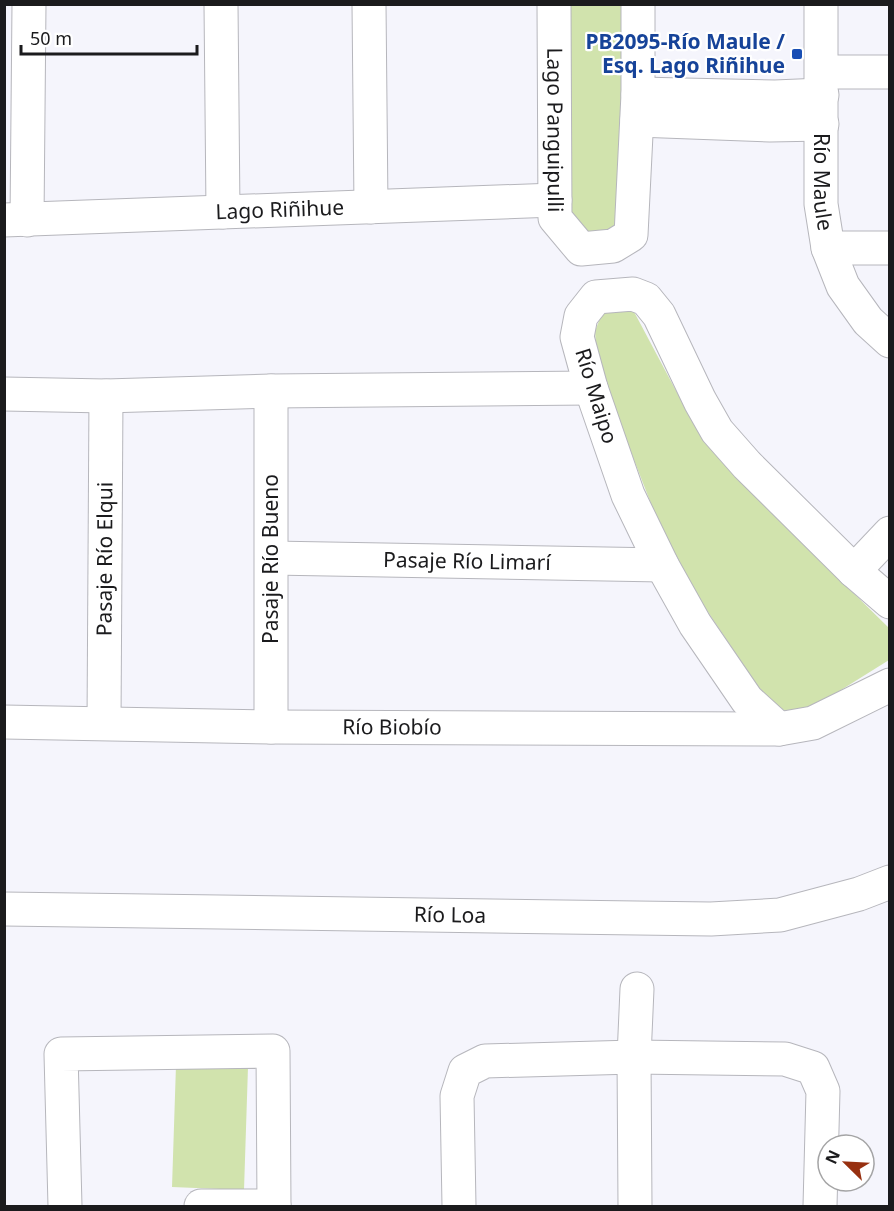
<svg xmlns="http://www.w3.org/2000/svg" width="894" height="1211" font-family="'Noto Sans',sans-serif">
	<rect width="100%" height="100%" fill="#f5f5fc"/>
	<path fill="#d1e3ad" d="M558,5H630L625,233L584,244L559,218Z
		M632,308L682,402L758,499L889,628V660L801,715L771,706L673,560L597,365L595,331L603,311Z
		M176,1065L248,1067L244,1190L172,1187Z"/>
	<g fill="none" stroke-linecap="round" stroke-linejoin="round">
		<defs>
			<g id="minor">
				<path d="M221,4L223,212"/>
				<path d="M369,4L371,207"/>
				<path id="s1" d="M554,4L555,218L581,249L613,246L631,235L638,94V4"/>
				<path id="s2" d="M821,4V204L828,248L843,286L868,321L890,341"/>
				<path d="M822,72H890"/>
				<path d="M638,94L775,97L822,95"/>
				<path d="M637,120L770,125L822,124"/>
				<path id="s3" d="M4,220L555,200"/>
				<path d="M27,220L29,4"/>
				<path d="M828,248H890"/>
				<path d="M271,391V727"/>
				<path d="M4,394L106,396L271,391L591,388"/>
				<path id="s4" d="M272,558L662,565"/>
				<path d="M854,571L890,533"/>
				<path id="s5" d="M4,722L271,727L779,729L813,723L890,685"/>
				<path id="s6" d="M104,723L106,396"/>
				<path d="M779,729L747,700L695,624L662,565L628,495L591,388L577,337L581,316L596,297L633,294L646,299L659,315L700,401L717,431L747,465L854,571L890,602"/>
				<path id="s7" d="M4,909L711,919L780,915L859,894L890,882"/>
				<path d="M65,1206L61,1054L273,1051L274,1206"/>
				<path d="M201,1206H274"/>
				<path d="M459,1206L457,1096L465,1071L485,1061L634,1057L785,1059L813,1068L823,1091L820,1206"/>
				<path d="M635,1206L634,1057L637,989"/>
			</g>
		</defs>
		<use href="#minor" stroke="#b6b6bc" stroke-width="35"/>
		<use href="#minor" stroke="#fff" stroke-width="33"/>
	</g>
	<rect fill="#1a4fb4" stroke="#fff" stroke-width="2" x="791" y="48" width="12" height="12" rx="3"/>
	<g text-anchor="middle" stroke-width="4.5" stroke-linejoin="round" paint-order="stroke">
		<g font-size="21" font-weight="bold" fill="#164399" stroke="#fff" text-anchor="end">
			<text x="785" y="49">PB2095-Río Maule /<tspan x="785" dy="24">Esq. Lago Riñihue</tspan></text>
		</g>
		<g font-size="21" fill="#1b1b1d" stroke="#fff">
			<text dy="7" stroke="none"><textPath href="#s1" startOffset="126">Lago Panguipulli</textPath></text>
			<text dy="7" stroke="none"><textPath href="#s2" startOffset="178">Río Maule</textPath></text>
			<text dy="7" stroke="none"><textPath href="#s3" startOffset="276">Lago Riñihue</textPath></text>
			<text transform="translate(596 396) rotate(73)" y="7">Río Maipo</text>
			<text dy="7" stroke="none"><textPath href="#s6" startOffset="164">Pasaje Río Elqui</textPath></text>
			<text transform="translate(271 559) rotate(-90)" y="7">Pasaje Río Bueno</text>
			<text dy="7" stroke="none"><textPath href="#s4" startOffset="195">Pasaje Río Limarí</textPath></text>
			<text dy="7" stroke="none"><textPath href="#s5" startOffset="388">Río Biobío</textPath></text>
			<text dy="7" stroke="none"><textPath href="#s7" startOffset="446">Río Loa</textPath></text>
		</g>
	</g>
	<rect width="894" height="1211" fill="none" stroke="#1b1b1d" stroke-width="12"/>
	<g transform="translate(846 1163) rotate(294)"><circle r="28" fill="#ffffff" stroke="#a4a4a5" stroke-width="1.5"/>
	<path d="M0-4.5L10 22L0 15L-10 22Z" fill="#973010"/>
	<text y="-9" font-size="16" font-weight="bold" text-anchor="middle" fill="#1b1b1d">N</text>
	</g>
	<path d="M21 45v9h176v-9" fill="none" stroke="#1b1b1d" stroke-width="3"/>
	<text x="30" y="45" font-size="18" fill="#1b1b1d" stroke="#ffffff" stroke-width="4.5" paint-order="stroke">50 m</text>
</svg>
